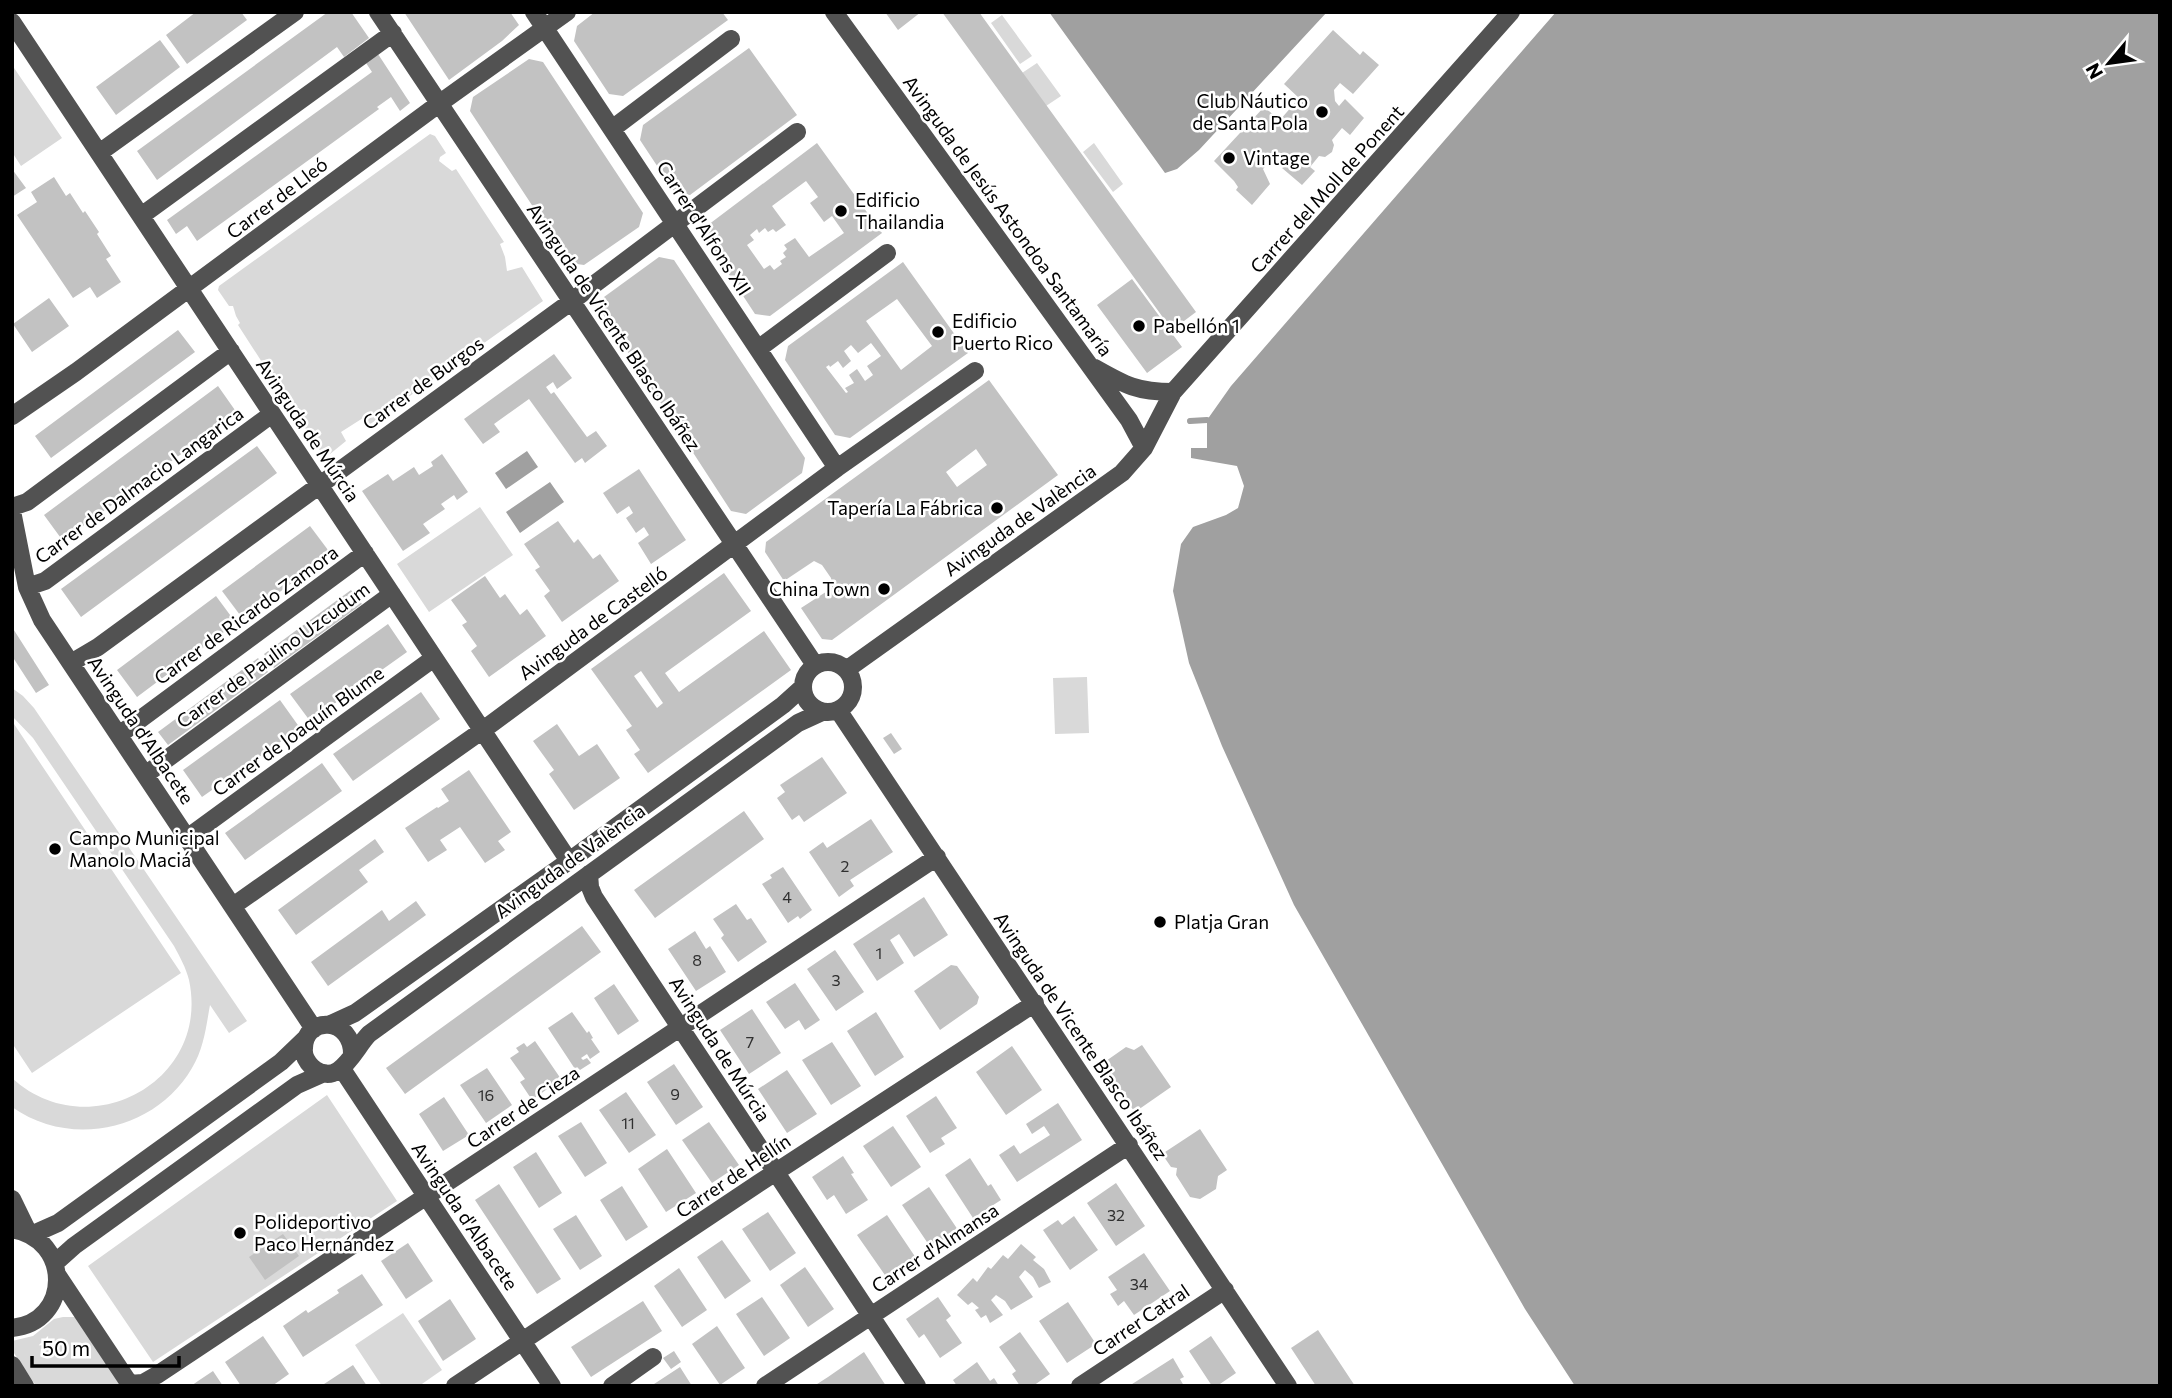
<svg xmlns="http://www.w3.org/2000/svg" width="2172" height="1398" font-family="Commissioner,sans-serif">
	<rect width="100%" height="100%" fill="#fff"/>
	<path fill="#d9d9d9" d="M1002,15L1032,56L1020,64L991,23Z
		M1037,63L1061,96L1046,106L1022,73Z
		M12,65L62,138L21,166L12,152Z
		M430,134L435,136L446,153L440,157L439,161L452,171L456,169L504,242L500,244L505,257L507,271L522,267L543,301L369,425L363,418L341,432L346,441L330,454L321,452L300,420L305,413L291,403L289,404L238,325L240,323L236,316L233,306H229L218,290L219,286Z
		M1094,143L1123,184L1113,192L1083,152Z
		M480,507L513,555L429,612L397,564Z
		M1087,677L1089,733L1055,734L1053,678Z
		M12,688L23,696L34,708L247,1021L229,1033L210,1005C206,1027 204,1048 192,1068C156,1130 71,1149 12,1107V1078C87,1147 211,1083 189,980C186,968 180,957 174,946L33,738L12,716Z
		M14,724L181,973L32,1073L12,1043V725Z
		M327,1095L397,1201L153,1362L88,1266Z
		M403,1313L442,1370L419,1386H382L355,1345Z
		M63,1317H76L121,1386H36L12,1350V1341L33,1336L54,1319Z"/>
	<path fill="#a0a0a0" d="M1049,12H1327L1199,150L1177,169L1165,173Z
		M1556,12H2160V1386H1575L1525,1309L1294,905L1222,746L1189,663L1173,591L1181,544L1193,527L1226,515L1238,508L1244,486L1237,466L1191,458V448H1207V420L1231,386Z
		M527,451L538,467L506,489L495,473Z
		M550,482L564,502L520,533L506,512Z"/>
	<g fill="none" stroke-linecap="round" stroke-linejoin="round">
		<path stroke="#a0a0a0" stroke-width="6" d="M1190,421L1207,420"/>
	</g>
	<path fill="#c2c2c2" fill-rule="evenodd" d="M196,12H241L247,20L187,64L166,35Z
		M328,12H351L369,38L344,57L337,47L157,180L137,151Z
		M404,12H510L519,25L502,41L449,80Z
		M595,12H722L728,20L623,96L609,94L574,41L577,26Z
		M885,12H921L898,30Z
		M942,12H979L1196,312L1172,330Z
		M1333,30L1360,55L1363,51L1379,65L1353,94L1340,83L1334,90L1335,101L1339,106L1345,99L1364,118L1350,135L1342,128L1332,140L1334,145L1332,152L1325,157L1319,156L1310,167L1315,171L1302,185L1282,168L1289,161L1283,155L1270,161L1263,169L1270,184L1252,205L1236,190L1238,187L1234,181L1214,161L1264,107L1280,120L1299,98L1284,84Z
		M160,40L180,67L116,115L96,87Z
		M749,48L797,115L690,195L675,193L640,140L643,125Z
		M378,54L410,103L400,111L391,97L377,107L379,109L197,241L187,226L176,234L167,220L372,72L366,63Z
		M529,59L543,62L643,213L639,227L584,265L570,263L470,111L473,97Z
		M817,143L882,233L770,316L755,314L705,238L708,225ZM806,181L818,197L810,203L824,222L832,216L844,233L809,257L795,238L784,245L787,249L783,253L786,257L780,261L782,264L774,270L770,265L764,269L747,245L754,240L750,235L757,229L759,233L765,228L768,232L773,229L776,232L786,225L772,206Z
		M12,169L26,188L12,197Z
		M54,177L66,196L70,193L83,213L85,211L99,232L97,234L111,256L106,259L121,282L97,298L90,287L73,298L17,215L37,202L31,192Z
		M659,257L674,260L805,458L802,473L746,514L731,511L601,311L604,297Z
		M903,262L968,353L850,438L835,435L785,360L788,346ZM897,299L932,346L901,370L866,321ZM871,343L881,356L867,366L873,375L865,381L857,369L849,375L854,383L845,388L848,392L846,393L826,367L829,365L830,367L838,361L843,368L851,361L844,351L851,345L858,353Z
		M1132,279L1182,347L1147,373L1097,305Z
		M49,298L69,326L32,352L13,324Z
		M178,330L195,352L51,458L35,436Z
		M554,354L572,378L557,389L553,382L546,387L551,394L554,392L587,437L596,431L607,446L585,463L582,458L575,463L529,399L494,424L500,432L483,444L464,419Z
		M989,380L1058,475L832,640L822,639L801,608L832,588L831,578L822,565L814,561L784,581L765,552L766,542ZM976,449L987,465L957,487L946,472Z
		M218,386L237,413L63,541L44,515Z
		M257,446L277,473L81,617L61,589Z
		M442,454L468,492L457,500L454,495L441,504L445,509L423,524L430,533L403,551L362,491L388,474L393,481L414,467L419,475L433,466L431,462Z
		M639,469L686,540L651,564L638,543L649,535L644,527L636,533L626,518L633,513L629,506L617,514L603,493Z
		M558,521L574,543L578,539L593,559L600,554L619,581L562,622L544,596L550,591L535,570L540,567L524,544Z
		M310,526L331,554L243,619L222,591Z
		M724,573L751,611L665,673L679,692L764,631L791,670L648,773L634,754L640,750L626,730L632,726L591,669ZM641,671L663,703L657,708L634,676Z
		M485,576L500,598L505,594L520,615L527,609L546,636L489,677L471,651L477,646L462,625L467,622L451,600Z
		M351,590L362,604L274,668L264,654Z
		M216,596L236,623L137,697L117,670Z
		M388,624L407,652L310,721L290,694Z
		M12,627L49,685L36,693L12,656Z
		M258,658L268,672L168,745L158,732Z
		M421,692L440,719L353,781L333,754Z
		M280,700L300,728L202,797L183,770Z
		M557,724L579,756L597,744L620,778L574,810L549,774L554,770L533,741Z
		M891,733L902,749L894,754L883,738Z
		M822,757L847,793L804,822L799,815L792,820L777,798L785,792L780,785Z
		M322,763L342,791L245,860L225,833Z
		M469,770L511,832L498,841L505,850L485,863L460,827L440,840L447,850L428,862L405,828L437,807L438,808L449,801L441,789Z
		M744,811L764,839L655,918L634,890Z
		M871,819L893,852L850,880L854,886L839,897L809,852L823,842L827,848Z
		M375,839L384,852L359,870L368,882L296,935L278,910Z
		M783,867L812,910L800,919L798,916L788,923L762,884L772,878L770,875Z
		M924,897L948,935L914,957L899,934L890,940L904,963L877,981L853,944Z
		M416,901L426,915L328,986L311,962L382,910L389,921Z
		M736,904L747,920L751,918L767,942L738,962L721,938L724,935L713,919Z
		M582,926L601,952L405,1094L386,1068Z
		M695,931L706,949L710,946L726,972L696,991L668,949Z
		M835,950L864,992L836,1011L807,969Z
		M951,965L957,966L979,997L977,1004L940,1030L914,991Z
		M795,983L820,1020L805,1030L799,1020L785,1029L766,1002Z
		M614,984L639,1021L618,1035L594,998Z
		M752,1009L781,1053L749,1074L720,1030Z
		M572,1012L587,1033L589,1031L593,1038L591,1039L600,1052L590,1059L587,1054L581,1058L583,1060L587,1058L591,1063L580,1070L577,1067L575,1069L548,1028Z
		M876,1012L904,1057L875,1076L847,1031Z
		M535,1041L561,1079L532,1100L520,1082L525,1079L510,1058L519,1052L516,1048L524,1043L527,1047Z
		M832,1042L861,1086L831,1105L802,1060Z
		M1142,1045L1171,1087L1135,1112L1124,1098L1126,1092L1117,1089L1104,1068L1106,1061L1126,1047L1134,1050Z
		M1012,1046L1042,1090L1006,1115L976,1072Z
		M674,1064L703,1107L676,1125L647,1082Z
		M487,1068L512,1105L486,1123L460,1085Z
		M787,1070L817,1114L787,1133L758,1089Z
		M626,1092L656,1135L629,1153L599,1110Z
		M936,1096L957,1128L941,1138L945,1144L930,1153L906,1116Z
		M444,1097L469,1135L443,1151L419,1114Z
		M1058,1103L1082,1140L1017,1182L999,1155L1014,1145L1020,1154L1050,1135L1044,1126L1032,1134L1026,1124Z
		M581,1122L607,1163L585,1177L558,1136Z
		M709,1122L739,1165L712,1183L682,1140Z
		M893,1126L921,1167L891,1187L863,1146Z
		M1200,1129L1227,1170L1218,1176L1216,1189L1200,1199L1190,1197L1176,1175L1177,1168L1171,1167L1162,1154Z
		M667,1149L696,1193L666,1212L638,1169Z
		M536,1152L562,1193L539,1208L513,1167Z
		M843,1156L854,1173L851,1174L868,1200L846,1214L834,1195L827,1200L812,1177Z
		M970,1158L988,1186L991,1184L1001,1200L973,1218L945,1175Z
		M1116,1183L1145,1226L1116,1246L1087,1203Z
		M499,1184L561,1279L537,1294L475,1200Z
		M622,1186L648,1227L626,1241L600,1200Z
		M929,1187L958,1230L931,1248L902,1205Z
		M768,1212L796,1253L770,1271L742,1229Z
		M576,1215L602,1256L580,1270L553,1229Z
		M887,1215L916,1258L887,1278L857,1235Z
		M1074,1216L1098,1250L1070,1270L1043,1230L1058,1220L1062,1225Z
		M283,1234L299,1256L265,1280L249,1257Z
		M722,1240L751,1281L725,1299L697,1257Z
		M408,1243L433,1281L406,1299L381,1261Z
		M1021,1244L1036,1257L1033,1260L1044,1269L1051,1282L1039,1288L1033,1277L1025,1270L1019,1277L1033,1297L1011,1310L1005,1301L996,1295L991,1300L1003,1315L990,1323L986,1315L981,1318L975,1310L979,1308L972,1302L968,1305L957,1295L973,1278L977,1282L988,1267L991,1269L1003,1255L1008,1259Z
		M1144,1253L1170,1291L1134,1315L1124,1301L1118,1306L1110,1294L1117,1290L1108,1277Z
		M805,1267L834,1309L808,1327L780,1285Z
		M679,1268L707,1310L682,1327L654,1286Z
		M362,1274L383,1305L303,1357L283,1326L306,1310L308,1313L339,1293L337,1290Z
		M762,1297L790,1338L764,1356L736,1314Z
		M938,1297L951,1316L946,1320L962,1343L940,1358L924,1334L919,1338L906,1319Z
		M450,1299L476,1339L443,1361L418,1321Z
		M643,1301L662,1331L591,1377L571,1347Z
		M1068,1302L1096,1344L1067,1363L1039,1321Z
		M717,1326L745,1368L720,1385L692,1344Z
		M1318,1330L1355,1386H1316L1291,1348Z
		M1020,1332L1050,1374L1033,1386H1020L1012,1374L1016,1371L999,1347Z
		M263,1336L289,1374L272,1386H241L225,1362Z
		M1211,1336L1236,1373L1217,1386H1212L1189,1351Z
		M674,1351L681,1362L671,1369L663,1358Z
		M864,1352L886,1386H814L828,1377Z
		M1173,1358L1184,1377L1180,1379L1184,1386H1129Z
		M977,1362L990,1381L994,1378L999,1386H957L953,1380Z
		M353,1365L367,1386H321Z
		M680,1367L692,1386H651Z
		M213,1371L223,1386H191L198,1381Z"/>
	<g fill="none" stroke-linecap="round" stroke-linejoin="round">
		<path stroke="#525252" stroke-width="18" d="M378,12L815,665
			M534,12L837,468
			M834,12L1129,420L1144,448
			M12,22L569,861
			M612,129L731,39
			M99,153L295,12
			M141,216L393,33
			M758,349L887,253
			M1095,368C1125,385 1137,392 1173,392
			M12,416L76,372L440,103L567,12
			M12,507L27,502L231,351
			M12,511L27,587L42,620L314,1029
			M27,587L45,581L272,414
			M803 687a25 25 0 1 1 50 0a25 25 0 1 1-50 0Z
			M71,663L98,647L572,301L797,132
			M846,670L1122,473L1144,448L1173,392L1511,12
			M838,710L1288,1386
			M119,735L365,553
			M145,775L392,594
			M187,838L434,658
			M589,874L590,887L594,897L917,1386
			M233,906L483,730L837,468L975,371
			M331,1024L355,1013L569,861L783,705L803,687
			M352,1055C353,1017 305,1015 304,1048C303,1055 307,1062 312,1067C339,1090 354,1049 369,1034L798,723L822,712
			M342,1069L552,1386
			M12,1199L29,1234
			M12,1229C72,1239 72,1322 12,1328
			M31,1235L58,1223L281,1062L305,1039
			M55,1263L74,1246L297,1085L324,1073
			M58,1276L131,1386
			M12,1365L25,1386
			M129,1384L143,1383L157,1375L937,857
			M455,1386L759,1183L1035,1003
			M612,1386L653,1357
			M765,1386L1129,1145
			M1080,1386L1225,1290"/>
	</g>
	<g fill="#000" stroke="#fff" stroke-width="2.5">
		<circle cx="1322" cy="112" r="7"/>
		<circle cx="1229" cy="158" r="7"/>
		<circle cx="841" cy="211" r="7"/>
		<circle cx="1139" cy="326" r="7"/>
		<circle cx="938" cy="332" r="7"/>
		<circle cx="997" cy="508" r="7"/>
		<circle cx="884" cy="589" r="7"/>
		<circle cx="55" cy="849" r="7"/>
		<circle cx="1160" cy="922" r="7"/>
		<circle cx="240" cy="1233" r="7"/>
	</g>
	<g text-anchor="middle" stroke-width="5" stroke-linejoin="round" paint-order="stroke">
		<g font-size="16" fill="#303030">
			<text x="845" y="872">2</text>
			<text x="787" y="903">4</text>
			<text x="879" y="959">1</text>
			<text x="697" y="966">8</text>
			<text x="836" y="986">3</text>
			<text x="750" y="1048">7</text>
			<text x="675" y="1100">9</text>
			<text x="486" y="1101">16</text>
			<text x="628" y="1129">11</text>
			<text x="1116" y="1221">32</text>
			<text x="1139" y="1290">34</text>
		</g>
		<g font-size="19" fill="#000" stroke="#fff" text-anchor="start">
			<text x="1308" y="108" text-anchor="end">Club Náutico<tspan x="1308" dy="22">de Santa Pola</tspan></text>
			<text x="1243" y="165">Vintage</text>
			<text x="855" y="207">Edificio<tspan x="855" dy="22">Thailandia</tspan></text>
			<text x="952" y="328">Edificio<tspan x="952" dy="22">Puerto Rico</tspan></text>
			<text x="1153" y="333">Pabellón 1</text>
			<text x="983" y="515" text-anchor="end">Tapería La Fábrica</text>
			<text x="870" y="596" text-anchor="end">China Town</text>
			<text x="69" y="845">Campo Municipal<tspan x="69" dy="22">Manolo Maciá</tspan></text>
			<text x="1174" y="929">Platja Gran</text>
			<text x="254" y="1229">Polideportivo<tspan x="254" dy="22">Paco Hernández</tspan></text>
		</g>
		<g font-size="19" fill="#000" stroke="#fff">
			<text transform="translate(1327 189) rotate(-48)" y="7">Carrer del Moll de Ponent</text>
			<text transform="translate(277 198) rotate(-37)" y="7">Carrer de Lleó</text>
			<text transform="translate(1008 216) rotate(54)" y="7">Avinguda de Jesús Astondoa Santamaría</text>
			<text transform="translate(704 228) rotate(57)" y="7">Carrer d'Alfons XII</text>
			<text transform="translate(614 327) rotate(56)" y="7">Avinguda de Vicente Blasco Ibáñez</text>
			<text transform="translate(423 383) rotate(-36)" y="7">Carrer de Burgos</text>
			<text transform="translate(308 430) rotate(56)" y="7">Avinguda de Múrcia</text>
			<text transform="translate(139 485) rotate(-36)" y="7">Carrer de Dalmacio Langarica</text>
			<text transform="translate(1020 520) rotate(-35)" y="7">Avinguda de València</text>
			<text transform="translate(246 615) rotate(-36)" y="7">Carrer de Ricardo Zamora</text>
			<text transform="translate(593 623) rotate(-36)" y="7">Avinguda de Castelló</text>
			<text transform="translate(273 655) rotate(-36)" y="7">Carrer de Paulino Uzcudum</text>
			<text transform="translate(141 730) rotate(56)" y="7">Avinguda d'Albacete</text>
			<text transform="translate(298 731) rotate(-36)" y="7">Carrer de Joaquín Blume</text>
			<text transform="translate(570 861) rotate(-36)" y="7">Avinguda de València</text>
			<text transform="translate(1081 1036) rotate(56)" y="7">Avinguda de Vicente Blasco Ibáñez</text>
			<text transform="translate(720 1049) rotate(57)" y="7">Avinguda de Múrcia</text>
			<text transform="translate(523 1107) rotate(-34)" y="7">Carrer de Cieza</text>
			<text transform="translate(733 1176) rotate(-34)" y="7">Carrer de Hellín</text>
			<text transform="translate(465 1216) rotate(56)" y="7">Avinguda d'Albacete</text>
			<text transform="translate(935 1248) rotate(-33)" y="7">Carrer d'Almansa</text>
			<text transform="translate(1141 1320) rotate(-34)" y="7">Carrer Catral</text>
		</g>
	</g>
	<rect width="2172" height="1398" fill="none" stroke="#000000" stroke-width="28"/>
	<g transform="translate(2109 63) rotate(241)" stroke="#ffffff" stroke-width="5" paint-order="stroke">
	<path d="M0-5L12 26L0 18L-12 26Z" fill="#000000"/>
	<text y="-10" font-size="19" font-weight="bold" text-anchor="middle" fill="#000000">N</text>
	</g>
	<path d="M32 1356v10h147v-10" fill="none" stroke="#000000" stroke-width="3.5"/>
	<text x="42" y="1356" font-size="21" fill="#000000" stroke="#ffffff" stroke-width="5" paint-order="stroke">50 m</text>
</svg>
